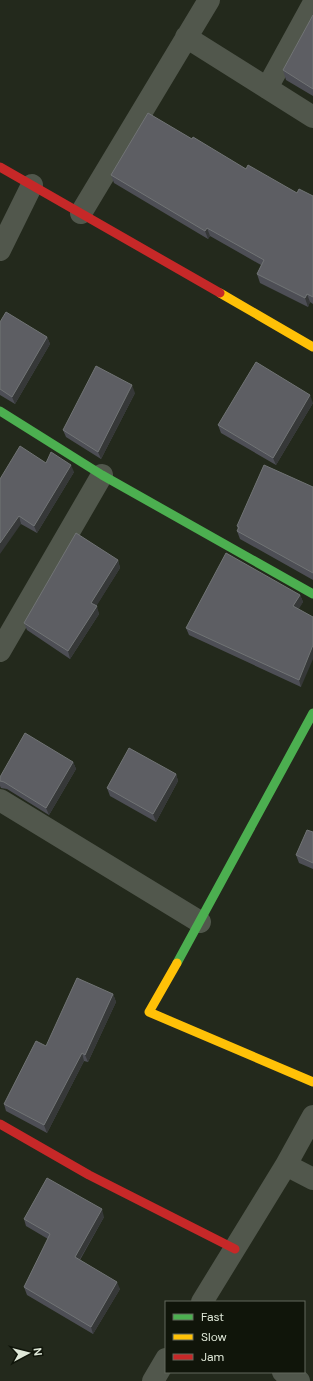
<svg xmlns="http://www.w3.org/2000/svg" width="313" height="1381" font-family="'DM Sans',sans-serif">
	<rect width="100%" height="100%" fill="#23291c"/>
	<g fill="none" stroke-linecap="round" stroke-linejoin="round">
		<path stroke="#51574c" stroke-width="22" d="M186,37L313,117
			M267,88L313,4
			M81,213L209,0
			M0,250L32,185
			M0,651L102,475
			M0,800L200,922
			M286,1165L313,1116
			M202,1302L286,1165L313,1179
			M283,1372L299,1381
			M153,1381L166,1359"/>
		<path stroke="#4caf50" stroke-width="9" d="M0,411L102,475L313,594
			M177,963L313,713"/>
		<path stroke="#ffc107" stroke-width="9" d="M220,293L313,347
			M177,963L149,1012L313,1082"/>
		<path stroke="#c62828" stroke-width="9" d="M0,167L220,293
			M0,1124L89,1175L235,1249"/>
	</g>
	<path fill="#4d4e55" d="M313,15V96L286,80L283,70Z
		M192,139L246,169L297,193L313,196V304L310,302L308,307L260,283L257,274L261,265L210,236L208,239L114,183L111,175Z
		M0,322L47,337L50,344L15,404L0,395Z
		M135,393L101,459L66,437L63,430Z
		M313,403L276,465L221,433L218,425Z
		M46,463L74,472L37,533L21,524L0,479Z
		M313,487V580L240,539L237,531L238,530L237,526Z
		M118,560L120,568L96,606L99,614L70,659L27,630L24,623Z
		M300,595L303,602L298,609L301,687L189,635L186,628Z
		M73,762L76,769L49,815L7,789L1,788L0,786V777Z
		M176,774L178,781L156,822L110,796L107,788Z
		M313,832V869L299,863L296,855Z
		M113,994L116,1002L88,1062L84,1061L47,1133L6,1111L4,1104L46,1046Z
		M104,1217L80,1260L120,1289L93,1334L27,1295L24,1287L48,1239L26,1226L24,1219Z"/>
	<path fill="#363838" d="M207,228L210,236L208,239L205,231Z
		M307,294L310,302L308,307L305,298Z
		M47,337L50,344L15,404L12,397Z
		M132,385L135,393L101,459L98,452Z
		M310,395L313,403L276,465L273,458Z
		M71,465L74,472L37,533L34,526Z
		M19,516L21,524L0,554V543Z
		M118,560L120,568L94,610L91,603Z
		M300,595L303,602L296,614L293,606Z
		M97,606L99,614L70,659L68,651Z
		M313,645V659L301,687L299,680Z
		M73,762L76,769L49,815L46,808Z
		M176,774L178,781L156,822L153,814Z
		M113,994L116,1002L88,1062L85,1055Z
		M82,1053L84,1061L47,1133L44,1125Z
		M102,1209L104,1217L77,1264L75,1257Z
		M117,1282L120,1289L93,1334L91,1327Z"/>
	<path fill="#5d5e63" stroke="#717475" d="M313,15V89L283,70Z
		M148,113L192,139L193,137L246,169L248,165L297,193L299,189L313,196V297L307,294L305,298L257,274L264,260L207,228L205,231L111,175Z
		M6,312L47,337L12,397L0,389V322Z
		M256,362L310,395L273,458L218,425Z
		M96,366L132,385L98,452L63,430Z
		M20,446L46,463L51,452L71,465L34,526L19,516L0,543V479Z
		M264,465L313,487V573L237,531L239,527L237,526Z
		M76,533L118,560L91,603L97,606L68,651L24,623Z
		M226,553L300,595L293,606L313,617V645L299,680L186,628Z
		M25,733L73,762L46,808L4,782L0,781V777Z
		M129,748L176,774L153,814L107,788Z
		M307,830L313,832V863L296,855Z
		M77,978L113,994L85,1055L82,1053L44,1125L4,1104L36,1041L46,1046Z
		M47,1178L102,1209L75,1257L117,1282L91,1327L24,1287L50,1234L24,1219Z"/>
	<rect x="165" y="1301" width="140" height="72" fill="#10150a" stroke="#63695c"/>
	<rect x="173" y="1314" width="20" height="6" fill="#4caf50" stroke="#63695c"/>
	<text x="201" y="1321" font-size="12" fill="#dfe8d8">Fast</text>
	<rect x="173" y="1334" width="20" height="6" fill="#ffc107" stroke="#63695c"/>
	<text x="201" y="1341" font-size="12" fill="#dfe8d8">Slow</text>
	<rect x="173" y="1354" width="20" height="6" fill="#c62828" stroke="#63695c"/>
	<text x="201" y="1361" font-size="12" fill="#dfe8d8">Jam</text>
	<g transform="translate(28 1353) rotate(83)" stroke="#10150a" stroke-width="3" paint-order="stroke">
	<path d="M0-3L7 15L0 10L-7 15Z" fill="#dfe8d8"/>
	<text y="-6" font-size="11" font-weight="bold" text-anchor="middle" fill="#dfe8d8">N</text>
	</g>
</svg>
